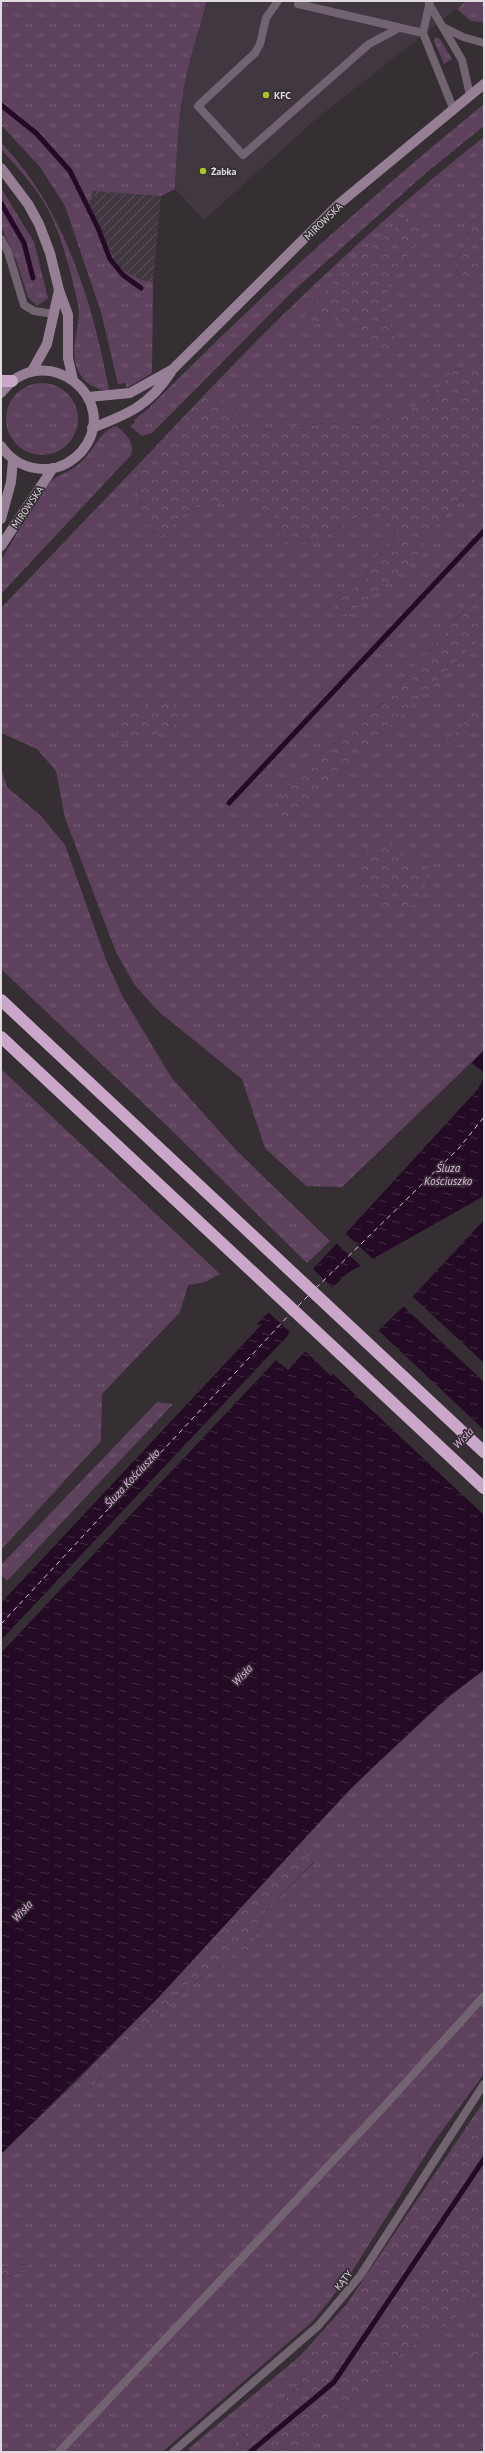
<svg xmlns="http://www.w3.org/2000/svg" width="485" height="2453" font-family="'PT Sans',sans-serif">
	<defs>
		<pattern id="industrial-furrows" width="10" height="10" patternUnits="userSpaceOnUse"><rect width="10" height="10" fill="#413741"/><path d="M-1 1l2-2M0 10L10 0M9 11l2-2" fill="none" stroke="#5c535c"/></pattern>
		<pattern id="grass-tufts" width="24" height="20" patternUnits="userSpaceOnUse"><rect width="24" height="20" fill="#5e415d"/><path d="M3 7l-1-3M5 7V3M7 7l1-3M15 17l-1-3M17 17v-4M19 17l1-3" fill="none" stroke="#755c74"/></pattern>
		<pattern id="forest-crowns" width="20" height="18" patternUnits="userSpaceOnUse"><rect width="20" height="18" fill="#5e415d"/><path d="M2 6a3 3 0 1 1 6 0M12 15a3 3 0 1 1 6 0" fill="none" stroke="#755c74"/></pattern>
		<pattern id="water-ripples" width="26" height="14" patternUnits="userSpaceOnUse"><rect width="26" height="14" fill="#240a24"/><path d="M2 4q2-2 4 0t4 0M15 11q2-2 4 0t4 0" fill="none" stroke="#432d43"/></pattern>
	</defs>
	<rect width="100%" height="100%" fill="#352f34"/>
	<path fill="#413741" d="M208,1H466L316,119L204,220L175,189L177,144L184,88L189,61Z"/>
	<path fill="url(#industrial-furrows)" d="M93,191L161,196L153,282L141,280L118,267L89,203Z"/>
	<path fill="url(#grass-tufts)" d="M1,1H207C202,21 195,40 190,60C179,102 177,146 175,189L161,196L93,191L89,203L118,267L141,280L153,282L152,373L127,388L125,383L118,384L101,312L65,206L40,167L1,125Z
		M466,1H484V22L471,21L457,9Z
		M435,37L440,39L452,59L444,64L434,41Z
		M484,104V126L427,172L292,292L152,433L142,436L130,426L135,423L134,420L149,408C255,300 367,200 484,104Z
		M484,137V213L471,224L466,244L456,262L457,274L484,285V361L452,371L439,388L422,404L368,425L326,423L261,431L241,428L230,404L209,390C295,300 386,214 484,137Z
		M1,143C63,205 94,306 109,391C94,389 83,383 77,368C69,347 82,325 78,304C71,273 61,232 45,204C33,184 16,166 1,149Z
		M1,188L34,242L48,298L37,306L28,297L16,260L1,227Z
		M6 419a36 36 0 1 1 72 0a36 36 0 1 1-72 0Z
		M116,426C126,433 135,443 131,455L1,594V560L45,486C55,475 69,473 79,464C94,452 97,433 116,426Z
		M136,467L143,524L161,536L193,506L215,502L270,512L280,524L281,542L329,534L367,511L383,514L397,534L369,564L364,582L333,602L416,559L431,531L477,478L484,476V589L382,704L308,765L270,811L288,821L377,739L484,634V702L447,742L454,749L484,718V1050L342,1187L306,1186L265,1148L242,1079L158,1011L134,984L116,952L65,818L56,771L37,749L1,733V608Z
		M1,768L7,787L41,816L65,845L106,960L123,997L171,1077L236,1150L330,1241L307,1263L163,1122L1,969Z
		M1,1069L220,1274L205,1282L188,1285L180,1312L102,1394L101,1441L1,1550Z
		M157,1402L173,1404L7,1581L1,1575V1565Z
		M484,1670V2074L433,2143L351,2273L313,2321L162,2452H1V2278L27,2271V2264L1,2267V2154L77,2081L90,2088L186,1987L251,1948L266,1910L314,1863L296,1847C355,1784 415,1721 484,1670Z
		M484,2276V2334H476L473,2359H484V2452H304L400,2354L454,2320Z
		M300,2356L302,2384L225,2452H193L188,2449Z"/>
	<path fill="url(#forest-crowns)" d="M484,213V285L457,274L456,262L466,244L471,224Z
		M413,214L423,232L387,287V313L399,350L393,355L378,351L333,317L309,328L298,323L347,267Z
		M484,361V476L477,478L431,531L417,559L344,618L335,608L333,602L364,582L369,564L397,534L383,514L367,511L329,534L295,548L281,542L280,524L270,512L215,502L193,506L161,536L143,524L136,467L209,390L230,404L241,428L261,431L326,423L368,425L422,404L439,388L452,371Z
		M484,589V634L477,642L377,739L288,821L269,811L308,765L382,704Z
		M169,697L181,715L173,728L125,744L116,734L122,714Z
		M484,702V718L454,750L446,742Z
		M385,839L398,854L427,866L425,892L415,906L384,907L368,899L359,869L370,844Z
		M296,1847L314,1862L266,1910L251,1948L186,1987L90,2088L77,2081L158,1998Z
		M484,2101V2276L454,2320L400,2354L304,2452H225L302,2384L300,2356L346,2305Z
		M27,2264V2271L1,2278V2267Z
		M476,2334H484V2359H472Z"/>
	<path fill="url(#water-ripples)" d="M484,1050V1075L482,1071L472,1063Z
		M484,1077V1196L346,1274L1,1640V1603L262,1324L256,1325L314,1268L478,1089Z
		M484,1220V1670L449,1696L351,1788L158,1998L1,2154V1653L276,1360L288,1370L305,1351L331,1376L403,1307Z"/>
	<path fill="#352f34" d="M344,1232L374,1260L362,1267L335,1242Z
		M311,1267L334,1289L292,1334L267,1311Z
		M411,1295L484,1363V1382L402,1305Z
		M377,1329L484,1430V1515L332,1373Z"/>
	<g fill="none" stroke-linecap="round" stroke-linejoin="round">
		<path stroke="#240a24" stroke-width="5" d="M1,105L36,133L70,171L98,228L110,259L123,275L141,288
			M1,203L24,243L33,278
			M229,803L484,531
			M250,2452L334,2382L484,2159"/>
		<path stroke="#edb7eb" stroke-width="1" stroke-dasharray="5 4" stroke-linecap="butt" d="M316,1288L459,1148L484,1117
			M298,1306L308,1296
			M1,1624L290,1314"/>
		<path stroke="#726371" stroke-width="8" d="M278,1L266,18L260,44L255,53L198,106L243,155L369,44L399,28
			M299,1L298,4L423,33L430,1
			M429,4L462,60L470,95
			M445,28L463,37L484,43
			M423,33L453,108
			M1,239L8,252L24,305L34,311L54,314
			M59,2452L379,2112L484,1996
			M173,2452L318,2326L360,2276L484,2084"/>
		<path stroke="#967f94" stroke-width="10" d="M1,168L28,204L39,224L50,253L59,290L68,315V358L73,380
			M32,371L47,344L59,290
			M1,393C44,336 124,399 82,451C73,461 61,468 48,469C29,470 12,462 1,446
			M88,397L130,393L173,369L340,203L484,84
			M92,428C128,414 149,406 171,372
			M1,519L11,482L13,460
			M1,546L53,468"/>
		<path stroke="#caa7c9" stroke-width="12" d="M1,381H12
			M1,1000L484,1452
			M1,1037L484,1488"/>
	</g>
	<g fill="#a7c71e" stroke="#352f34" stroke-width="1.5">
		<circle cx="266" cy="95" r="4"/>
		<circle cx="203" cy="171" r="4"/>
	</g>
	<g text-anchor="middle" stroke-width="3.5" stroke-linejoin="round" paint-order="stroke">
		<g font-size="10" font-weight="bold" fill="#dedadd" stroke="#352f34" text-anchor="start">
			<text x="274" y="99">KFC</text>
			<text x="211" y="175">Żabka</text>
		</g>
		<g font-size="10" fill="#dedadd" stroke="#352f34">
			<text transform="translate(323 221) rotate(-44)" y="4">MIROWSKA</text>
			<text transform="translate(27 507) rotate(-56)" y="4">MIROWSKA</text>
			<text transform="translate(343 2280) rotate(-51)" y="4">KĄTY</text>
		</g>
		<g font-size="11" font-style="italic" fill="#edb7eb" stroke="#352f34">
			<text x="448" y="1172">Śluza<tspan x="448" dy="13">Kościuszko</tspan></text>
			<text transform="translate(463 1438) rotate(-47)" y="4">Wisła</text>
			<text transform="translate(132 1478) rotate(-47)" y="4">Śluza Kościuszko</text>
			<text transform="translate(242 1675) rotate(-47)" y="4">Wisła</text>
			<text transform="translate(22 1911) rotate(-47)" y="4">Wisła</text>
		</g>
	</g>
	<rect width="485" height="2453" fill="none" stroke="#dedadd" stroke-width="4"/>
</svg>
